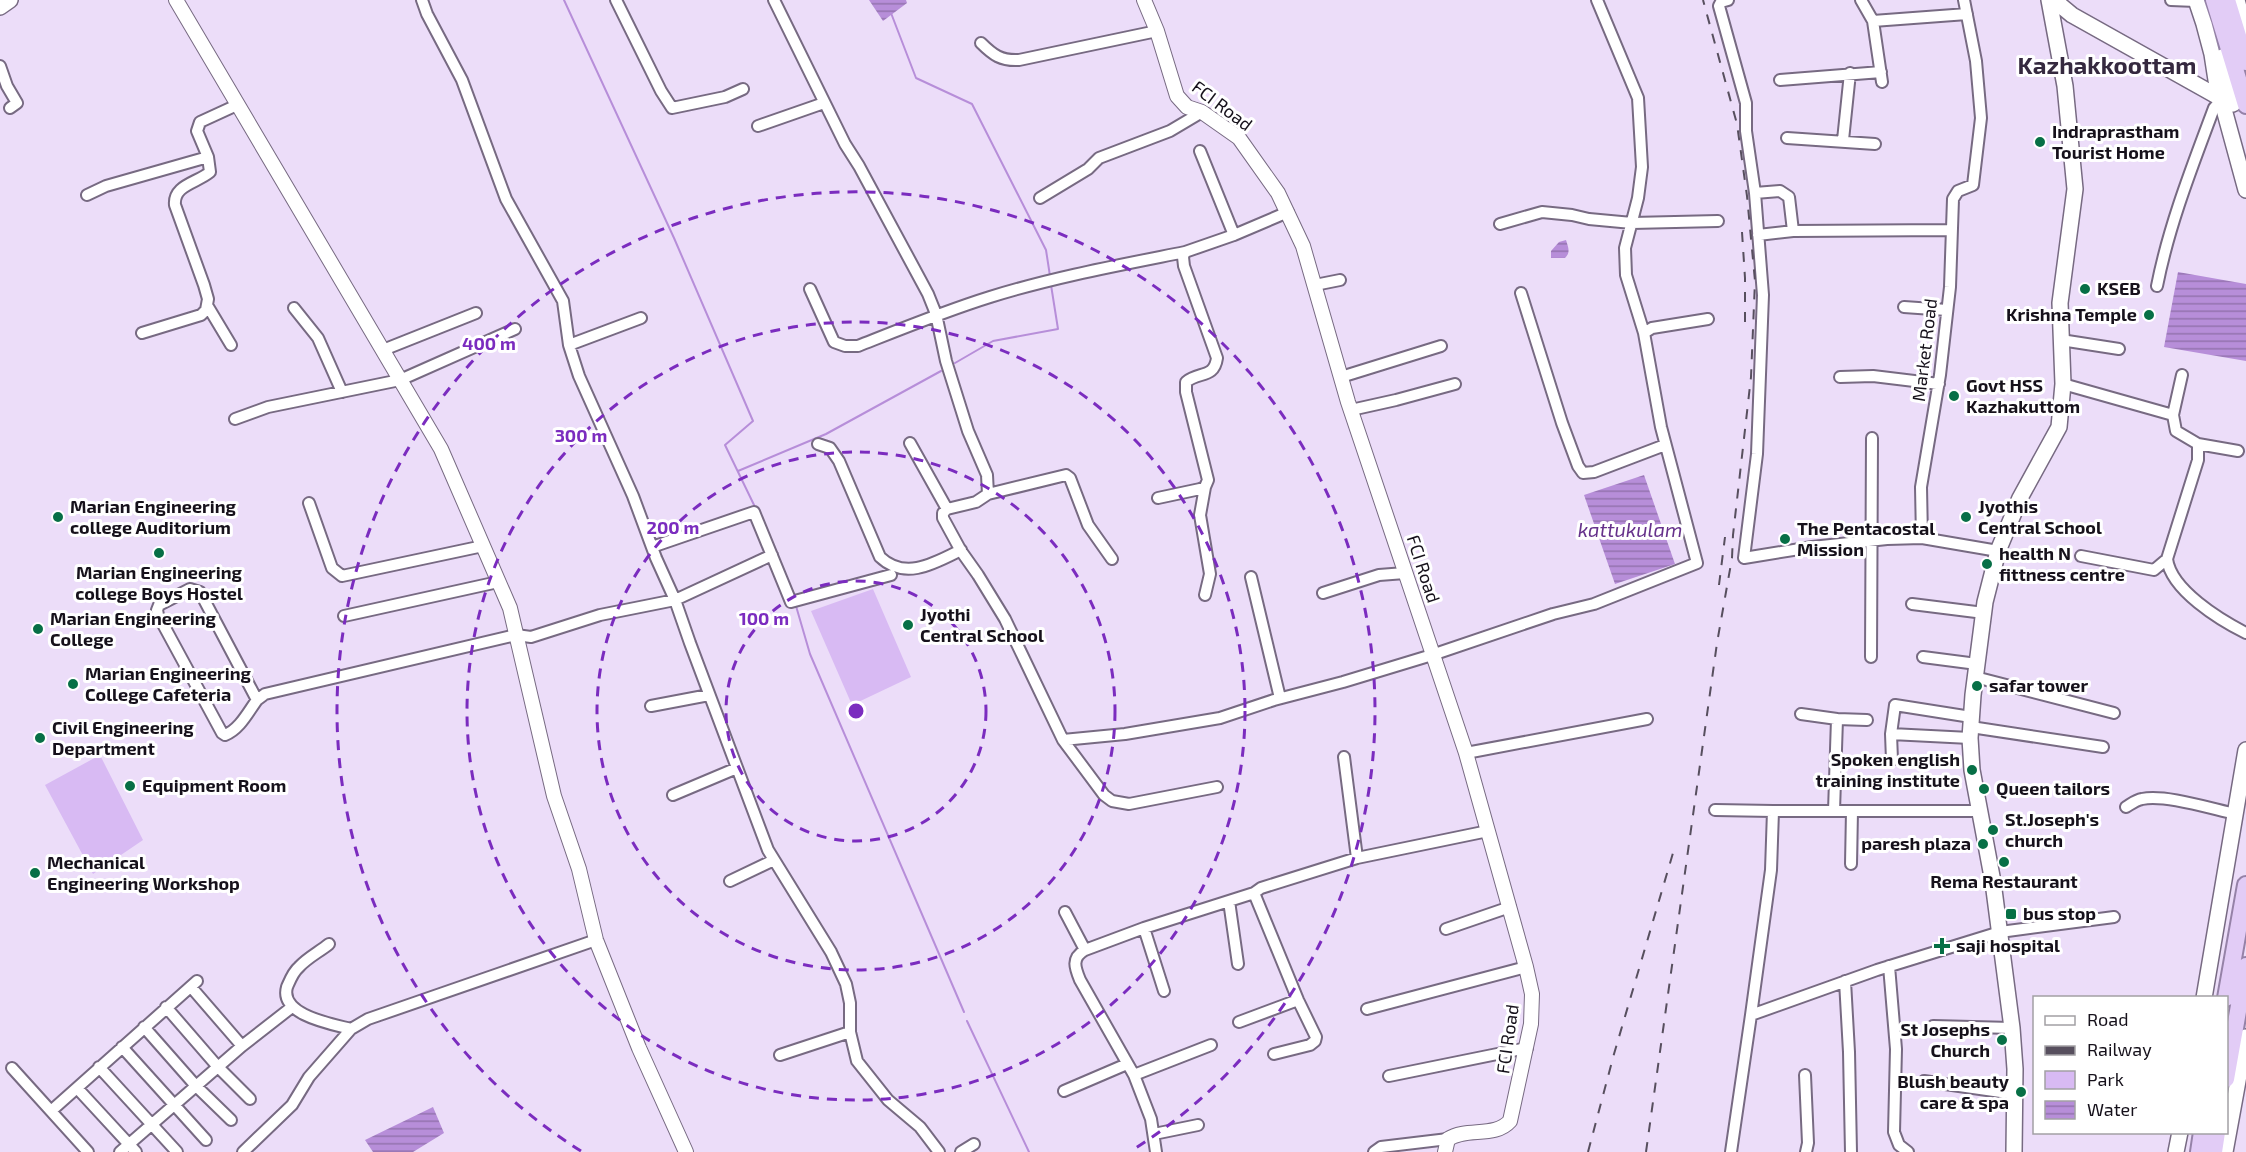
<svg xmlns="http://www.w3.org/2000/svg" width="2246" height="1152" font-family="'Exo 2',sans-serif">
	<defs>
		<pattern id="water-rules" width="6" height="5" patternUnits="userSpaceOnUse" patternTransform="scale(1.5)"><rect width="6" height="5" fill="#b78ed9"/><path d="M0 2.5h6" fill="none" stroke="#9473af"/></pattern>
	</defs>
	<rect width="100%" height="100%" fill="#ecddf9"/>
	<path fill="#d8baf3" d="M873,589L911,677L852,705L811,611Z
		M100,755L143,840L93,874L45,785Z"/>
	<path fill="url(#water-rules)" d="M869,0H906L907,3L883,21Z
		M1566,240C1568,247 1571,252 1565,258H1551V251L1559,242Z
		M2178,272L2246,284V361L2164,347Z
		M1644,475L1675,564L1615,584L1584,495Z
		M433,1107L444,1133L413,1152H373L365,1140Z"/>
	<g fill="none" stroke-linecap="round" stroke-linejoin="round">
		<path stroke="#b78ed9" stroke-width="2" d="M564,0L674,238L753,421L725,445L755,507
			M891,13L916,78L972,104L1046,250L1050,276
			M955,363L993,341L1058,329L1051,285
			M738,471L826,434L941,371
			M796,606L810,654L964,1012
			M967,1021L1029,1152"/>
		<defs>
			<path id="minor" d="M422,0L427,14L462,80L506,199L563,301L569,345L579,376L633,496L656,558L675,600L690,643L768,850L831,952L846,984L850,1003V1032L857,1061L888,1100L920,1127L939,1152
				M616,0L661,91L672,108L725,97L743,89
				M774,0L845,144L859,166L928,294L936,314L946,361L968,431L987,475L988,494L976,502L947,509L943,513V518L961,551L978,575L1005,619L1063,740L1104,795L1112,801L1129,804L1217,787
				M1597,0L1638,98L1642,167L1638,198L1625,248L1626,275L1644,333
				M1728,0L1721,2L1719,6L1746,103V131L1755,193L1763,295L1757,454L1744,558L1812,547L1887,539L1922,538L1998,551
				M1861,0L1873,21L1882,82
				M2171,0L2196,1
				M1873,21L1967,14
				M981,43C993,55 1001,61 1019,60L1157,31
				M0,66L7,86L17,103L10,108
				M1780,80L1881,72
				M758,126L824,103
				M1787,138L1875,144
				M1843,140L1850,73
				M1200,151L1234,235
				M1755,193L1780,191L1789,197L1793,231
				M87,195L106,186L208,157
				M1040,198L1088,169L1099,158L1170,131L1202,112
				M1500,224L1542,212L1572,215L1589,219L1632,223L1718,221
				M1758,235L1793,231L1951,230
				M1315,285L1340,280
				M2157,286C2169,225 2192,167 2214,108L2222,99
				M810,289L834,342L845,346H858C901,329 945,311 990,297C1054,277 1120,265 1185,252
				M1521,293L1562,423L1578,466L1583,473L1594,472L1665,445
				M207,305L231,345
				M1904,307L1947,310
				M294,308L318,338L342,392
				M142,333L201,315L206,310L208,299L204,285L175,205C173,185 197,183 210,172L208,157L197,131L200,122L237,105
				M2061,340L2119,349
				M569,345L641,318
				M383,350L476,313
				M1341,377L1441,346
				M1840,377L1873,376L1939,384
				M2063,384L2173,415L2176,431L2198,444V460L2167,559C2171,590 2220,620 2246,633
				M1351,410L1396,400L1455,384
				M2173,415L2182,375
				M235,419L268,407L400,380L515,329
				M910,443L947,509
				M818,444L830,448L839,461L880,557C905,581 935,563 961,550
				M2198,444L2238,451
				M988,494L1066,475L1070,478L1088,525L1112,559
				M1158,498L1200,489L1205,487L1208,480L1186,392V382C1199,371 1214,379 1217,358L1184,266L1183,257L1185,252L1234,235L1288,212
				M309,503L332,568L342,576L483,546
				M1922,538L1921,487L1940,375L1950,287L1953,199L1958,191L1973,185L1981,118L1976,61L1964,0
				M652,547L754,512L791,602L891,575
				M2081,556L2154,570L2167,559
				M1251,577L1280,698
				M1323,593L1379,575L1405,573
				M1205,595L1210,574L1200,515L1205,487
				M1912,604L1984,613
				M344,616L498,582
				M1871,657L1872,438
				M1923,657L1977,664
				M1975,677L2114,713
				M257,700C248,712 240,729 225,735L222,733L158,615L157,610L159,605L190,589L200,592L257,700L265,694L516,635L531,637L600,615L675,600L772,555
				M651,706L709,695
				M1801,714L1837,719L1834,811
				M1837,719L1867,720
				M1971,727L2103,747
				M1891,734L1970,738
				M1063,740L1125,734L1220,718L1274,700L1343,682L1432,655L1553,614L1594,604L1697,563L1661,427L1644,333L1652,328L1708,319
				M1466,753L1647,719
				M1344,757L1357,858
				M1892,760L1891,734L1895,705L1971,717
				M673,795L737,768
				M2126,807C2131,804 2136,800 2142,799C2165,794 2212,809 2236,814
				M1715,810L1773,811
				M1851,864L1852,811
				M730,881L774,860
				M1254,893L1298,1000L1316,1037L1315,1041L1310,1045L1274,1054
				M1229,901L1238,964
				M1065,912L1085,950
				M1144,928L1164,991
				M1446,929L1510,907
				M329,944C319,952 307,958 299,967C293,972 290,980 287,987C279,1015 332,1024 351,1029L368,1019L596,940
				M1889,966L1896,1049L1894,1132L1899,1145L1908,1152
				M1845,981L1849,1052L1851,1152
				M191,987L242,1046
				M166,1007L218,1067L250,1099
				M1367,1009L1526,967
				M1751,1015L1771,870L1773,811H1979
				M1239,1022L1298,1000
				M1933,1026L2012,1028
				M144,1027L196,1086L231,1120
				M1211,1045L1134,1075L1080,980C1075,968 1071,958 1085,950L1144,928L1254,893L1261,888L1357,858L1488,831
				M122,1047L206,1140
				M780,1055L850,1032
				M99,1067L177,1152
				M12,1068L88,1152
				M1134,1075L1151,1119L1156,1152
				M1805,1075L1808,1143L1806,1152
				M1389,1076L1527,1048
				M1924,1081L2015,1094
				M77,1088L136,1152
				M1064,1091L1127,1064
				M51,1111L197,981
				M1154,1134L1198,1125
				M120,1152L242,1046L292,1007
				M243,1152L292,1105L309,1077L351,1029
				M961,1152L974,1144
				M1374,1152L1381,1147L1448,1139
				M1731,1152L1751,1015L1877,970L2000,932L2114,917"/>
			<path id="tertiary" d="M176,0L441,449L510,608L554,796L579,869L596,940L639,1048L686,1152
				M1144,0L1157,31L1177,96L1187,107L1202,112L1239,138L1278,193L1303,246L1348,402L1466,753L1526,967L1532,994L1531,1024L1510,1121C1495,1138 1467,1127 1448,1139L1445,1152"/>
			<path id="secondary" d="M2054,0L2072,15L2222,99
				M2196,0L2204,24L2212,54L2216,80L2246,190
				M2237,0L2246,33
				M0,7L10,0
				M2222,57L2233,104
				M2204,998L2246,750
				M2014,1152L2015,1069L2012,1028L1993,882L1972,770L1970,738L1973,695L1985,602L1998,551L2020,498L2059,427L2063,384L2060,303L2075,189L2065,86L2049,0
				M2176,1152L2180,1132
				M2225,1152L2246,1037"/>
			<path id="trunk" d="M2214,0L2246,105
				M2227,0L2246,62
				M2226,998L2246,885
				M2226,1079L2246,966
				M2199,1152L2202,1132
				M2214,1152L2217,1132"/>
		</defs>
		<use href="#minor" stroke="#776a82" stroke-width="14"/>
		<use href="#tertiary" stroke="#776a82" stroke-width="16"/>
		<use href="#secondary" stroke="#776a82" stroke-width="18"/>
		<use href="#trunk" stroke="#9582a7" stroke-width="20"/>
		<use href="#minor" stroke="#fff" stroke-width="10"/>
		<use href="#tertiary" stroke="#fff" stroke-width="14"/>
		<use href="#secondary" stroke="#fff" stroke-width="15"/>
		<use href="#trunk" stroke="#e2ccf6" stroke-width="16"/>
		<path stroke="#574f5e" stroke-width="2" stroke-dasharray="10 10" stroke-linecap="butt" d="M1742,232L1745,278V328
			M1719,585L1725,537
			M1588,1152L1614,1054L1673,853
			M1646,1152L1717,643L1732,558L1733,535L1751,377L1755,281L1747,196L1737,124L1703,0"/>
	</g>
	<g fill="none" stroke="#7b2cbf" stroke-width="3" stroke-dasharray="10 8">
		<circle cx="856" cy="711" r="130"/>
		<circle cx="856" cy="711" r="259"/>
		<circle cx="856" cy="711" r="389"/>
		<path d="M581 1151A519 519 0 1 1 1131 1151"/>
	</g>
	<g fill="#076f46" stroke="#fff" stroke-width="2">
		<circle cx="2040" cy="142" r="6"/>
		<circle cx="2085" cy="289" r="6"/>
		<circle cx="2149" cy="315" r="6"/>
		<circle cx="1954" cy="396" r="6"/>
		<circle cx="58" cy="517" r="6"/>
		<circle cx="1966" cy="517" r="6"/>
		<circle cx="1785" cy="539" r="6"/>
		<circle cx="159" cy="553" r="6"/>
		<circle cx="1987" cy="564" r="6"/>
		<circle cx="908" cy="625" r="6"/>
		<circle cx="38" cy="629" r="6"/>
		<circle cx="73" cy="684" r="6"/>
		<circle cx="1977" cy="686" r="6"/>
		<circle cx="40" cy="738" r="6"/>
		<circle cx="1972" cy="770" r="6"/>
		<circle cx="130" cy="786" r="6"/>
		<circle cx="1984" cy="789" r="6"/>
		<circle cx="1993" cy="830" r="6"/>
		<circle cx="1983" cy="844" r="6"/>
		<circle cx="2004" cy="862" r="6"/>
		<circle cx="35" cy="873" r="6"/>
		<rect x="2005" y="908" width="12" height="12" rx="3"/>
		<path d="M1939 937h6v6h6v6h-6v6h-6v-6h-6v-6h6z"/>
		<circle cx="2002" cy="1040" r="6"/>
		<circle cx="2021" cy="1092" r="6"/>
	</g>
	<g text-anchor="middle" stroke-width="6" stroke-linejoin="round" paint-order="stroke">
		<g font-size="18" fill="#16111b" stroke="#fff">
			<text transform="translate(1222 106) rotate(37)" y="6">FCI Road</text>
			<text transform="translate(1925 350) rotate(-83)" y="6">Market Road</text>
			<text transform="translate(1423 569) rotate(72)" y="6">FCI Road</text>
			<text transform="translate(1508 1039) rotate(-82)" y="6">FCI Road</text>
		</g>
		<g font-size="18" font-weight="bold" fill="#16111b" stroke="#fff" text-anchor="start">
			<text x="2052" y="138">Indraprastham<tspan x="2052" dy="21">Tourist Home</tspan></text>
			<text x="2097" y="295">KSEB</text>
			<text x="2137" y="321" text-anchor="end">Krishna Temple</text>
			<text x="1966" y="392">Govt HSS<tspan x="1966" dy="21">Kazhakuttom</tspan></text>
			<text x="70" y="513">Marian Engineering<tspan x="70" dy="21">college Auditorium</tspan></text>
			<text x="1978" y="513">Jyothis<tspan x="1978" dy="21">Central School</tspan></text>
			<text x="1797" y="535">The Pentacostal<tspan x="1797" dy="21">Mission</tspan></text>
			<text x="1999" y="560">health N<tspan x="1999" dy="21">fittness centre</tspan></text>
			<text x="159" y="579" text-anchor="middle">Marian Engineering<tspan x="159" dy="21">college Boys Hostel</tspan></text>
			<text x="920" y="621">Jyothi<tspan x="920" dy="21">Central School</tspan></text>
			<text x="50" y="625">Marian Engineering<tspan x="50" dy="21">College</tspan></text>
			<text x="85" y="680">Marian Engineering<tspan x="85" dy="21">College Cafeteria</tspan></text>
			<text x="1989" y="692">safar tower</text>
			<text x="52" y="734">Civil Engineering<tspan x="52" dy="21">Department</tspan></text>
			<text x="1960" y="766" text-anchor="end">Spoken english<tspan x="1960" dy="21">training institute</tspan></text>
			<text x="142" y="792">Equipment Room</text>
			<text x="1996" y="795">Queen tailors</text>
			<text x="2005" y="826">St.Joseph's<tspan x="2005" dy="21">church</tspan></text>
			<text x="1971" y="850" text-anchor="end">paresh plaza</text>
			<text x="47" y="869">Mechanical<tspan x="47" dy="21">Engineering Workshop</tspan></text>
			<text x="2004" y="888" text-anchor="middle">Rema Restaurant</text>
			<text x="2023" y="920">bus stop</text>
			<text x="1956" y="952">saji hospital</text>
			<text x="1990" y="1036" text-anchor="end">St Josephs<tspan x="1990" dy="21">Church</tspan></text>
			<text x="2009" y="1088" text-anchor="end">Blush beauty<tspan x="2009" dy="21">care &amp; spa</tspan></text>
		</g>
		<g font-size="20" font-style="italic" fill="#66318b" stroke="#fff">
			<text x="1630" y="537">kattukulam</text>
		</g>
		<g font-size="24" font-weight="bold" fill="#35293f" stroke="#fff">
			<text x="2107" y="74">Kazhakkoottam</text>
		</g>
	</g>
	<circle cx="856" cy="711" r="9" fill="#7b2cbf" stroke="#fff" stroke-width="3"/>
	<g font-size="18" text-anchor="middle" font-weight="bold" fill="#7b2cbf" stroke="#fff" stroke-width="6" stroke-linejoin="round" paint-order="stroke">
		<text x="489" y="350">400 m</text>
		<text x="581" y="442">300 m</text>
		<text x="673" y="534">200 m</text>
		<text x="764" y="625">100 m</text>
	</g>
	<rect x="2033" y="996" width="195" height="138" fill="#ffffff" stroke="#a2a0a4" stroke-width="1.5"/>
	<rect x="2045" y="1016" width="30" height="9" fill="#ffffff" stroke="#a2a0a4" stroke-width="1.5"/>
	<text x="2087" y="1026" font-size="18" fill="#16111b">Road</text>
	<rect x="2045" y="1046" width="30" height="9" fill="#574f5e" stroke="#a2a0a4" stroke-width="1.5"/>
	<text x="2087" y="1056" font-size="18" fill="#16111b">Railway</text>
	<rect x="2045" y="1071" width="30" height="18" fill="#d8baf3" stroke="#a2a0a4" stroke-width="1.5"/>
	<text x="2087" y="1086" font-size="18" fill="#16111b">Park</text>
	<rect x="2045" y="1101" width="30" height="18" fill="url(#water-rules)" stroke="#a2a0a4" stroke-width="1.5"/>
	<text x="2087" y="1116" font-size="18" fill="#16111b">Water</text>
</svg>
